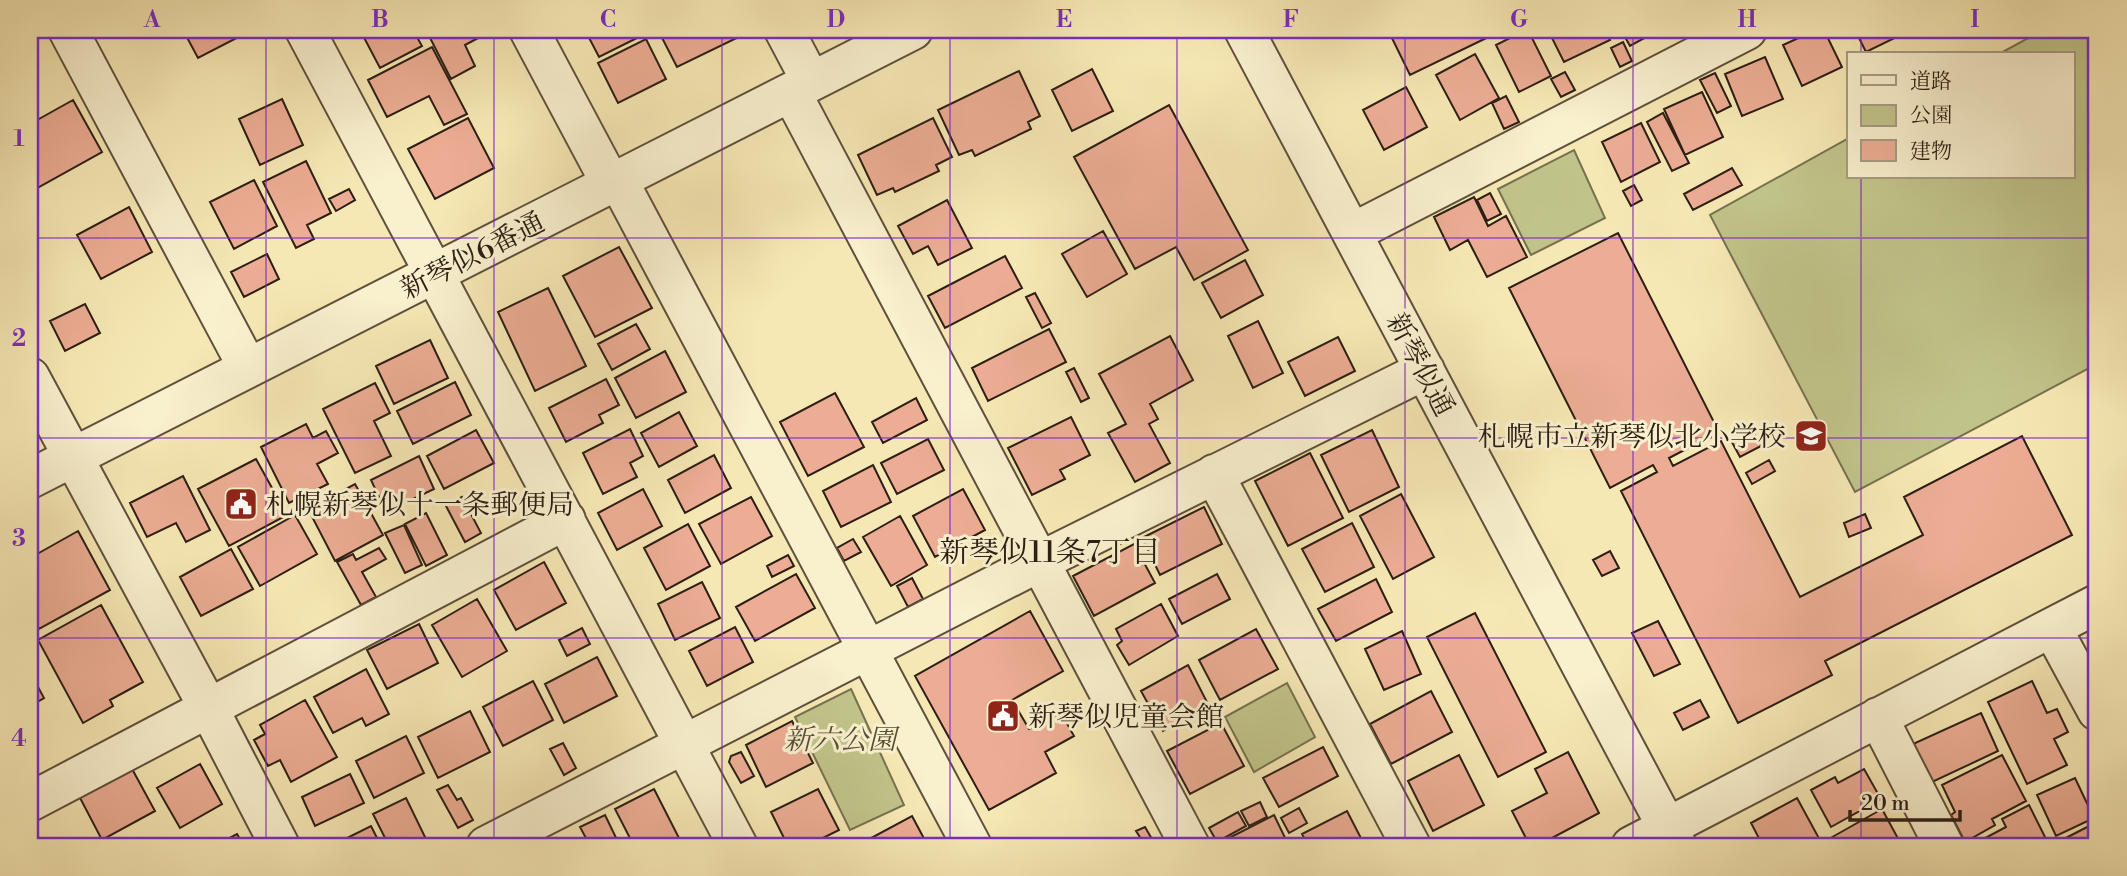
<svg xmlns="http://www.w3.org/2000/svg" width="2127" height="876" font-family="'Libre Bodoni','Noto Serif JP',serif">
	<rect width="100%" height="100%" fill="#f6e8b4"/>
	<filter id="stains"><feTurbulence type="fractalNoise" baseFrequency=".00286" numOctaves="4"/><feColorMatrix values="0 0 0 0 .2 0 0 0 0 .09 0 0 0 0 .02 0 0 0 .5 -.17"/></filter>
	<radialGradient id="worn" r=".72"><stop offset=".6" stop-color="#630" stop-opacity="0"/><stop offset="1" stop-color="#630" stop-opacity=".3"/></radialGradient>
	<path fill="#c1c48a" stroke="#76714f" stroke-width="2" d="M2043,30H2097V364L1855,492L1710,215L1849,138V177H2073V54H1999Z
		M1574,150L1605,218L1531,255L1498,189Z
		M1287,683L1315,737L1254,772L1225,717Z
		M851,689L904,805L850,830L795,717Z"/>
	<path fill="#ecad94" stroke="#2c1e14" stroke-width="2" d="M183,30H252L198,58Z
		M360,30H413L422,46L380,68Z
		M426,30H476L480,37L465,45L475,66L451,79Z
		M590,30H645L647,33L599,57L586,32Z
		M658,30H748L749,32L677,67Z
		M1388,30H1503L1410,75Z
		M1526,30H1528L1551,76L1519,92L1496,45Z
		M1548,30H1605L1610,40L1564,62Z
		M1621,30H1659L1630,46Z
		M1816,30H1824L1842,67L1802,86L1783,45Z
		M1855,30H1904L1905,33L1866,52Z
		M646,39L666,79L618,103L598,63Z
		M1623,42L1632,61L1620,67L1611,48Z
		M432,47L467,114L444,125L429,96L387,117L368,80Z
		M1475,54L1499,98L1460,120L1436,75Z
		M1765,57L1783,99L1742,116L1725,74Z
		M1092,69L1113,111L1072,131L1052,90Z
		M1019,71L1040,116L1028,122L1031,129L975,156L972,150L959,155L938,110Z
		M1565,72L1575,90L1561,97L1551,79Z
		M1715,73L1731,106L1717,113L1700,80Z
		M1406,87L1427,127L1384,150L1363,110Z
		M1702,92L1723,137L1685,155L1664,109Z
		M1506,96L1519,122L1504,129L1492,103Z
		M282,99L303,145L260,165L239,119Z
		M73,100L102,152L30,192V124Z
		M1169,105L1248,250L1194,280L1176,247L1135,269L1074,157Z
		M1663,113L1689,163L1672,171L1647,122Z
		M468,118L494,168L435,199L408,149Z
		M933,118L952,157L936,165L939,171L895,192L893,188L877,195L858,155Z
		M1641,123L1660,162L1621,182L1602,142Z
		M306,161L331,213L307,225L314,239L296,248L263,182Z
		M1732,168L1742,185L1693,210L1684,194Z
		M254,180L277,226L234,249L210,202Z
		M1634,185L1642,200L1631,206L1623,191Z
		M349,189L355,200L336,211L329,199Z
		M1490,193L1501,214L1487,221L1477,200Z
		M1474,197L1488,226L1506,216L1527,257L1487,277L1468,240L1450,250L1434,217Z
		M947,200L972,248L938,265L928,246L913,254L898,226Z
		M129,207L152,252L101,279L77,235Z
		M1103,231L1127,274L1087,297L1062,254Z
		M1618,233L1719,432L1669,458L1673,466L1721,441L1800,597L1923,535L1904,497L2022,436L2072,535L1825,661L1832,675L1738,723L1621,491L1657,472L1653,465L1610,488L1509,288Z
		M619,247L652,308L595,337L563,276Z
		M267,254L279,279L244,297L231,272Z
		M1005,256L1022,288L945,328L928,296Z
		M1245,260L1263,295L1221,318L1202,283Z
		M548,288L586,366L535,391L498,312Z
		M1035,293L1051,323L1042,328L1026,297Z
		M85,304L100,333L65,351L50,321Z
		M1258,321L1283,373L1253,388L1228,336Z
		M636,324L650,349L612,370L598,344Z
		M1049,329L1066,362L988,401L972,368Z
		M1170,336L1193,380L1150,404L1158,419L1149,424L1170,463L1135,482L1108,433L1126,424L1099,374Z
		M1338,337L1355,371L1305,396L1288,362Z
		M430,340L448,378L394,404L376,366Z
		M665,351L686,392L636,418L615,378Z
		M1074,368L1089,398L1081,402L1066,372Z
		M606,379L619,405L599,415L603,423L566,442L549,408Z
		M455,382L471,415L413,444L397,411Z
		M375,383L390,413L374,421L391,456L355,473L323,409Z
		M835,393L864,447L808,476L780,422Z
		M916,398L927,420L883,443L872,422Z
		M679,412L697,446L659,467L641,433Z
		M1071,417L1090,455L1060,470L1065,479L1032,495L1008,448Z
		M306,424L313,438L326,431L338,453L317,464L328,484L289,503L261,447Z
		M1749,424L1761,446L1740,457L1728,435Z
		M630,429L643,456L630,463L637,477L603,494L583,453Z
		M476,430L494,463L444,489L427,456Z
		M1372,430L1399,487L1349,512L1321,455Z
		M928,439L944,470L897,494L881,463Z
		M1310,453L1343,518L1288,546L1255,481Z
		M714,455L731,488L685,513L668,480Z
		M419,456L434,489L386,512L371,480Z
		M256,459L287,515L229,546L198,489Z
		M1769,460L1775,471L1752,484L1746,473Z
		M873,465L891,502L841,527L823,491Z
		M183,476L210,530L186,542L176,523L147,537L130,503Z
		M355,484L383,535L335,561L308,509Z
		M643,489L662,526L617,550L598,513Z
		M963,489L985,530L935,557L913,516Z
		M1401,494L1434,557L1393,579L1360,516Z
		M462,497L481,533L465,542L446,506Z
		M751,497L772,536L721,564L699,524Z
		M1204,507L1222,544L1160,575L1142,538Z
		M426,513L447,555L426,566L405,524Z
		M1865,514L1871,528L1849,537L1844,523Z
		M295,515L317,554L260,586L238,547Z
		M900,516L927,565L891,586L863,537Z
		M1352,523L1374,567L1325,592L1302,549Z
		M688,524L710,566L666,590L644,548Z
		M404,525L422,565L405,573L385,533Z
		M78,531L110,590L39,629L30,612V558Z
		M853,539L861,552L844,561L837,548Z
		M1134,544L1155,583L1094,616L1073,576Z
		M379,548L386,559L362,572L376,597L361,605L337,562L353,554L356,560Z
		M231,549L253,589L201,616L180,577Z
		M1610,551L1619,568L1602,576L1593,560Z
		M788,555L794,566L772,577L767,566Z
		M544,562L566,603L516,630L494,590Z
		M796,574L815,608L755,641L736,607Z
		M1217,574L1230,599L1182,624L1169,599Z
		M912,578L923,599L908,607L897,586Z
		M1376,579L1392,612L1336,641L1318,609Z
		M702,582L720,618L675,640L658,604Z
		M477,599L507,651L462,677L432,625Z
		M1161,604L1178,636L1129,665L1117,645L1122,641L1116,629Z
		M101,605L143,682L110,700L113,706L83,723L38,640Z
		M1030,611L1063,671L1012,700L1029,729L1060,711L1074,736L1045,752L1056,773L989,810L915,676Z
		M1475,613L1546,752L1498,777L1427,637Z
		M1658,621L1680,664L1654,676L1632,633Z
		M419,624L438,663L387,689L367,650Z
		M735,627L753,662L707,686L689,651Z
		M582,628L590,644L567,656L559,640Z
		M1256,629L1278,669L1220,700L1199,660Z
		M1402,631L1421,674L1384,690L1365,649Z
		M597,657L617,696L564,723L545,684Z
		M1188,665L1209,706L1163,731L1141,691Z
		M366,669L389,714L366,726L362,718L333,733L314,697Z
		M30,672L44,698L30,706Z
		M533,681L553,720L503,746L483,707Z
		M2032,681L2047,713L2057,709L2068,732L2054,739L2067,765L2027,784L1988,702Z
		M1431,691L1452,732L1391,764L1370,724Z
		M305,700L337,757L291,782L280,760L268,766L254,740L265,734L260,725Z
		M1700,700L1709,717L1683,730L1674,713Z
		M470,711L490,752L438,778L418,737Z
		M1981,713L1998,751L1930,783L1913,744Z
		M792,721L813,763L766,787L746,745Z
		M1221,723L1244,766L1190,794L1167,751Z
		M406,736L424,773L374,798L356,761Z
		M563,743L576,768L564,775L550,749Z
		M1323,747L1338,776L1279,807L1263,778Z
		M741,752L754,776L741,783L729,762L731,756Z
		M1568,752L1599,813L1537,846H1530L1512,811L1547,793L1535,769Z
		M1459,755L1484,805L1433,831L1408,781Z
		M2002,755L2026,801L1992,819L1995,825L1965,842L1951,815L1955,812L1942,785Z
		M200,764L222,804L180,828L157,788Z
		M131,767L155,811L102,840L79,796Z
		M1864,769L1881,799L1831,827L1811,790L1835,777L1838,783Z
		M350,774L364,803L315,826L302,797Z
		M2075,778L2094,818L2056,836L2037,795Z
		M448,785L457,800L461,798L473,820L458,828L437,790Z
		M654,789L679,838L663,846H634L615,809Z
		M818,789L839,830L807,846H788L771,812Z
		M406,798L426,839L413,846H389L373,814Z
		M1797,798L1821,842L1814,846H1763L1751,823Z
		M1260,802L1267,817L1249,826L1241,811Z
		M2029,805L2047,841L2035,846H1975L1974,844L2006,827L2002,819Z
		M1299,808L1307,823L1289,833L1281,818Z
		M1882,809L1901,844L1896,846H1831L1827,840Z
		M1347,811L1365,846H1308L1302,834Z
		M1238,812L1246,826L1217,842L1209,828Z
		M605,815L620,846H580L588,842L580,827Z
		M1274,815L1289,846H1228L1225,840Z
		M912,816L928,846H861L860,844Z
		M2097,822V846H2058L2056,843Z
		M371,826L381,846H331Z
		M1145,827L1156,846H1143L1145,845L1136,831Z
		M35,831L43,846H30V834Z
		M237,834L244,846H214Z"/>
	<g fill="none" stroke-linecap="round" stroke-linejoin="round">
		<defs>
			<path id="minor" d="M68,30L248,368
				M305,30L738,846
				M529,30L611,184
				M784,30L811,81
				M1244,30L1677,846
				M791,92L1190,846
				M618,180L972,846
				M1352,233L1747,30
				M30,377L209,709L280,846
				M1214,474L1411,846
				M30,479L913,30
				M2052,628L2097,711
				M1878,717L1944,846
				M30,802L566,520
				M486,846L1057,553L1425,370
				M1631,846L2097,604"/>
		</defs>
		<use href="#minor" stroke="#5e503c" stroke-width="42"/>
		<use href="#minor" stroke="#f9f0ce" stroke-width="38"/>
	</g>
	<path fill="none" stroke="#7b2cbf" stroke-width="2" stroke-opacity="0.55" d="M266,30V846M494,30V846M722,30V846M950,30V846M1177,30V846M1405,30V846M1633,30V846M1861,30V54M1861,177V846M30,238H2097M30,438H2097M30,638H2097"/>
	<defs>
		<symbol id="school-square" viewBox="-11 -11 22 22"><rect x="-9" y="-9" width="18" height="18" rx="4" fill="#8f2418" stroke="#f9f0ce"/><path d="M0-5L7-2L0 1L-7-2ZM-4 1L0 2.5L4 1V4Q0 6-4 4Z" fill="#fff"/></symbol>
		<symbol id="civic-square" viewBox="-11 -11 22 22"><rect x="-9" y="-9" width="18" height="18" rx="4" fill="#8f2418" stroke="#f9f0ce"/><path d="M-.6-6.5H3V-4.5H.6V-3L4-1V1h2V6H-6V1h2V-1L-.6-3ZM-1.2 2.5V6h2.4V2.5Z" fill="#fff"/></symbol>
	</defs>
	<g fill-rule="evenodd">
		<use href="#school-square" x="1792" y="417" width="38" height="38"/>
		<use href="#civic-square" x="222" y="485" width="38" height="38"/>
		<use href="#civic-square" x="984" y="697" width="38" height="38"/>
	</g>
	<g text-anchor="middle" stroke-width="6" stroke-linejoin="round" paint-order="stroke">
		<g font-size="28" fill="#2c1e14" stroke="#f9f0ce">
			<text transform="translate(472 255) rotate(-27)" y="10">新琴似6番通</text>
			<text transform="translate(1421 364) rotate(62)" y="10">新琴似通</text>
		</g>
		<g font-size="28" fill="#2c1e14" stroke="#f9f0ce" text-anchor="start">
			<text x="1786" y="446" text-anchor="end">札幌市立新琴似北小学校</text>
			<text x="266" y="514">札幌新琴似十一条郵便局</text>
			<text x="1028" y="726">新琴似児童会館</text>
		</g>
		<g font-size="28" font-style="italic" fill="#595037" stroke="#f9f0ce">
			<text x="840" y="749">新六公園</text>
		</g>
		<g font-size="30" fill="#2c1e14" stroke="#f9f0ce">
			<text x="1050" y="562">新琴似11条7丁目</text>
		</g>
	</g>
	<rect width="2127" height="876" fill="none" stroke="#f6e8b4" stroke-width="77"/>
	<rect x="1847" y="52" width="228" height="126" fill="#f9f0ce" stroke="#a79c84" stroke-width="2"/>
	<rect x="1861" y="75" width="35" height="10" fill="#f9f0ce" stroke="#a79c84" stroke-width="2"/>
	<text x="1910" y="88" font-size="21" fill="#2c1e14">道路</text>
	<rect x="1861" y="105" width="35" height="21" fill="#c1c48a" stroke="#a79c84" stroke-width="2"/>
	<text x="1910" y="122" font-size="21" fill="#2c1e14">公園</text>
	<rect x="1861" y="140" width="35" height="21" fill="#ecad94" stroke="#a79c84" stroke-width="2"/>
	<text x="1910" y="158" font-size="21" fill="#2c1e14">建物</text>
	<path d="M1850 810v10h110v-10" fill="none" stroke="#2c1e14" stroke-width="3.5"/>
	<text x="1861" y="810" font-size="21" fill="#2c1e14" stroke="#f9f0ce" stroke-width="5" paint-order="stroke">20 m</text>
	<rect x="38" y="38" width="2050" height="800" fill="none" stroke="#7b2cbf" stroke-width="2.5"/>
	<g font-size="23" text-anchor="middle" font-weight="bold" fill="#7b2cbf">
		<text x="152" y="27">A</text>
		<text x="380" y="27">B</text>
		<text x="608" y="27">C</text>
		<text x="836" y="27">D</text>
		<text x="1064" y="27">E</text>
		<text x="1291" y="27">F</text>
		<text x="1519" y="27">G</text>
		<text x="1747" y="27">H</text>
		<text x="1975" y="27">I</text>
		<text x="19" y="146">1</text>
		<text x="19" y="346">2</text>
		<text x="19" y="546">3</text>
		<text x="19" y="746">4</text>
	</g>
	<rect width="100%" height="100%" filter="url(#stains)"/>
	<rect width="100%" height="100%" fill="url(#worn)"/>
</svg>
